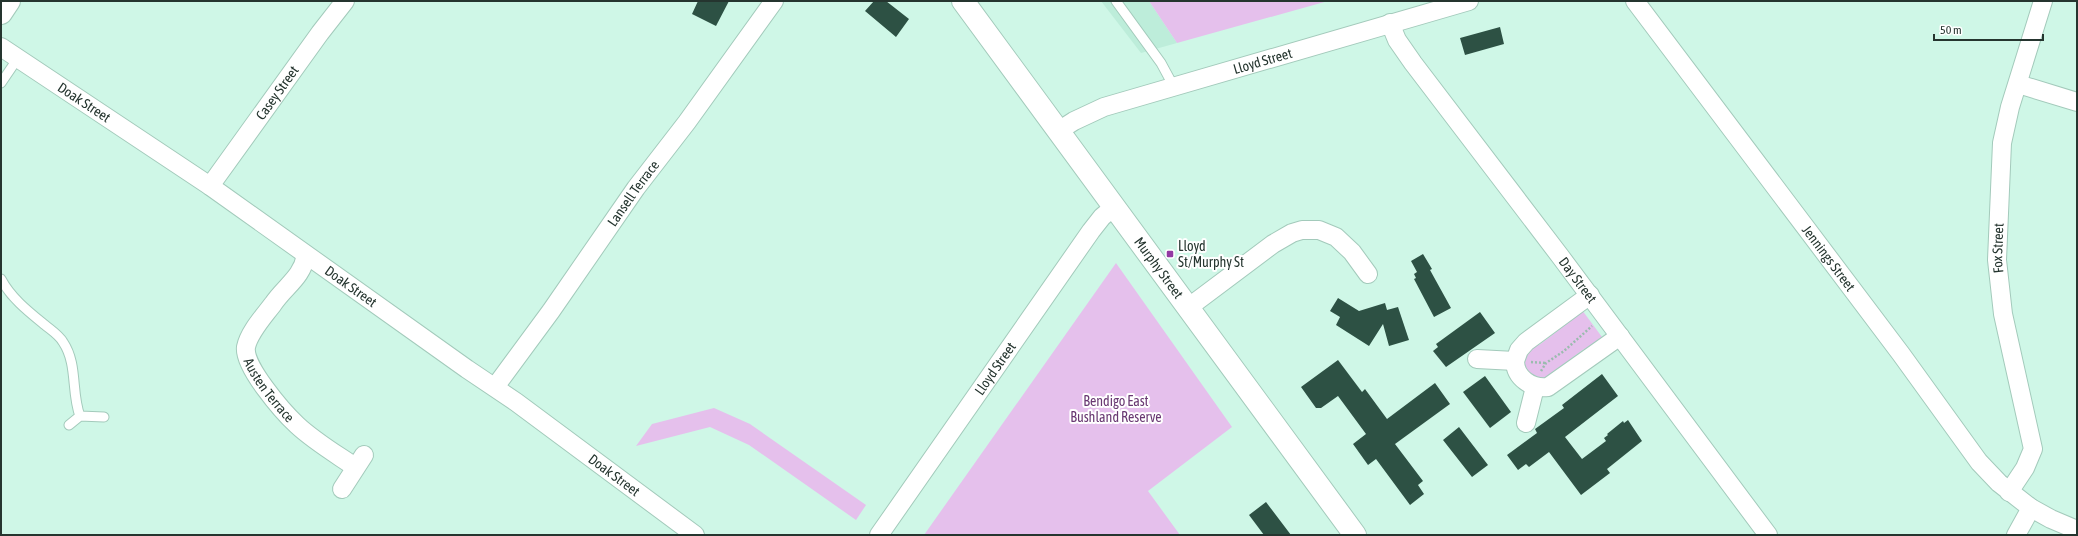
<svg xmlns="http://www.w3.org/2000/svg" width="2078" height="536" font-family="'Asap Condensed',sans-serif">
	<rect width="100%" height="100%" fill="#cff7e7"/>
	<path fill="#bdedda" d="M1101,1H1149L1177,43L1141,53Z"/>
	<path fill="#e5c0ec" d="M1149,1H1328L1177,43Z
		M1116,263L1232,427L1148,491L1180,535H924Z
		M1582,310L1602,337L1596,347L1584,349L1557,369L1556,377L1541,382L1525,370L1522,356L1532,343L1539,345L1560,329L1569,316Z
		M714,408L750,424L866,505L856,520L749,445L710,427L636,446L652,424Z"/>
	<path fill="#2d5144" d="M698,1H729L716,26L692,14Z
		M874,1H886L909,19L896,37L865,11Z
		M1500,27L1504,44L1465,55L1460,38Z
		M1423,254L1432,269L1430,270L1451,308L1434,317L1414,279L1416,278L1414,274L1417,272L1411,261Z
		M1338,298L1359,311L1385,303L1387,310L1398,307L1409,340L1389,346L1383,324L1369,346L1336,325L1340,317L1330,311Z
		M1480,312L1495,333L1446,367L1433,351L1438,347L1436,344Z
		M1338,360L1362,392L1365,389L1387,419L1435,383L1450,404L1395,444L1423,481L1418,485L1424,494L1410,505L1376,459L1368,465L1353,444L1366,434L1338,396L1321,408H1316L1301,387Z
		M1602,374L1618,396L1565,437L1582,459L1606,441L1604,438L1608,435L1607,434L1623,421L1624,423L1628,420L1642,441L1607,469L1610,473L1581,495L1549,452L1529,467L1526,464L1518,470L1507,455L1537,433L1535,429L1564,408L1562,405Z
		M1485,376L1511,412L1490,428L1463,392Z
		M1459,427L1488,465L1472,477L1443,440Z
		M1266,502L1291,535H1264L1249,515Z"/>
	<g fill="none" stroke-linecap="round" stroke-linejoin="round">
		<defs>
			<path id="service" d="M1116,1L1161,63L1174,87
				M1,83L18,58
				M1,279C11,298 29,312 45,325C51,330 59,335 63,342C78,364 71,393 80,416
				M69,425L80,416L104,417"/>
			<g id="minor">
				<path id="s1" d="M1635,1L1901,354L1979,462L1999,483L2031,508L2051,519L2077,530"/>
				<path id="s2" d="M1390,23L1397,40L1413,63L1560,256L1768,535"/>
				<path id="s3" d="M1,47L210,186L467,369L516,402L695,535"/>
				<path d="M2018,84L2077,102"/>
				<path id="s4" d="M1060,130L1074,121L1104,107L1469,1"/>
				<path id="s5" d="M210,186L320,33L345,1"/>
				<path id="s6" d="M306,255C302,278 285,286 273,304C264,316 249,332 246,347C243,366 283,412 297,425C314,441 336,454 355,467"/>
				<path d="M1590,295L1526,342L1519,350L1515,361C1515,378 1532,389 1548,387L1620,336"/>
				<path d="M1189,307L1273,244L1292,233L1302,230H1319L1336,237L1352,252L1368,274"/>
				<path d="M1477,359L1515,361"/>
				<path id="s7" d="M495,387L551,311L636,188L687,122L774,1"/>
				<path d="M1526,423L1535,387"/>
				<path d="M342,489L364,455"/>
				<path id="s8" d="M2009,492L2025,468L2033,449L2003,314L1997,260L2002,143L2010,107L2043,1"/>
				<path id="s9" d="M879,535L1091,231L1102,217L1115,206"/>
				<path d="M2016,535L2031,508"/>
			</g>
			<g id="tertiary">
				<path id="s10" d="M963,1L1355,535"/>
			</g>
			<path id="primary" d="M1,13L9,1"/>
		</defs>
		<use href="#service" stroke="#a3cabb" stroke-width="11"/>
		<use href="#minor" stroke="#a3cabb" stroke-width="20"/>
		<use href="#tertiary" stroke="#a3cabb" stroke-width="24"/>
		<use href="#primary" stroke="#a3cabb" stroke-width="24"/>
		<path stroke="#9abbae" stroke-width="2.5" stroke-dasharray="2 2" stroke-linecap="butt" d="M1531,362L1546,363
			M1541,371L1546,363L1564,351L1592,326"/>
		<use href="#service" stroke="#fff" stroke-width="9"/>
		<use href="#minor" stroke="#fff" stroke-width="18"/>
		<use href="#tertiary" stroke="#fff" stroke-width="22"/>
		<use href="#primary" stroke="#fff" stroke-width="22"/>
	</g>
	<rect fill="#9339a3" stroke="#fff" stroke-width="1.5" x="1166" y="250" width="8" height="8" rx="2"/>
	<g text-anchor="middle" stroke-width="4" stroke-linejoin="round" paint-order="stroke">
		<g font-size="14" fill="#25352f" stroke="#fff">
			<text dy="5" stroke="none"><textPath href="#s4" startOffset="215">Lloyd Street</textPath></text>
			<text dy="5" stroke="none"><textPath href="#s5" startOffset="115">Casey Street</textPath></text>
			<text dy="5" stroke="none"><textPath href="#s3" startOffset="100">Doak Street</textPath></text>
			<text dy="5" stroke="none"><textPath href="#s7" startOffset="238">Lansell Terrace</textPath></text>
			<text dy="5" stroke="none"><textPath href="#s8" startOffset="254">Fox Street</textPath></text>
			<text dy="5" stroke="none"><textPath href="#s1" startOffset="322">Jennings Street</textPath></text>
			<text dy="5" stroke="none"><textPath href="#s10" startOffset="331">Murphy Street</textPath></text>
			<text dy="5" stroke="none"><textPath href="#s2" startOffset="319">Day Street</textPath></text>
			<text dy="5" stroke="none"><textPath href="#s3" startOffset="424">Doak Street</textPath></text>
			<text dy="5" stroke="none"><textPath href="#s9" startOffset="203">Lloyd Street</textPath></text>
			<text dy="5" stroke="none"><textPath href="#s6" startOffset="161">Austen Terrace</textPath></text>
			<text dy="5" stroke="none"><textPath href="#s3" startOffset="748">Doak Street</textPath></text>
		</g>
		<g font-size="14" fill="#25352f" stroke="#fff" text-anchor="start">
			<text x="1178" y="251">Lloyd<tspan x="1178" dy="16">St/Murphy St</tspan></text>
		</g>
		<g font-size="14" fill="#693872" stroke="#fff">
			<text x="1116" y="406">Bendigo East<tspan x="1116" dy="16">Bushland Reserve</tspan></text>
		</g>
	</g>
	<rect width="2078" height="536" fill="none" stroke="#25352f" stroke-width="4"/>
	<path d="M1934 34v6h109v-6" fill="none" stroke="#25352f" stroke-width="2"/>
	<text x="1940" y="34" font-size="12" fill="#25352f" stroke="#ffffff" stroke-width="3" paint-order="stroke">50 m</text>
</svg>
